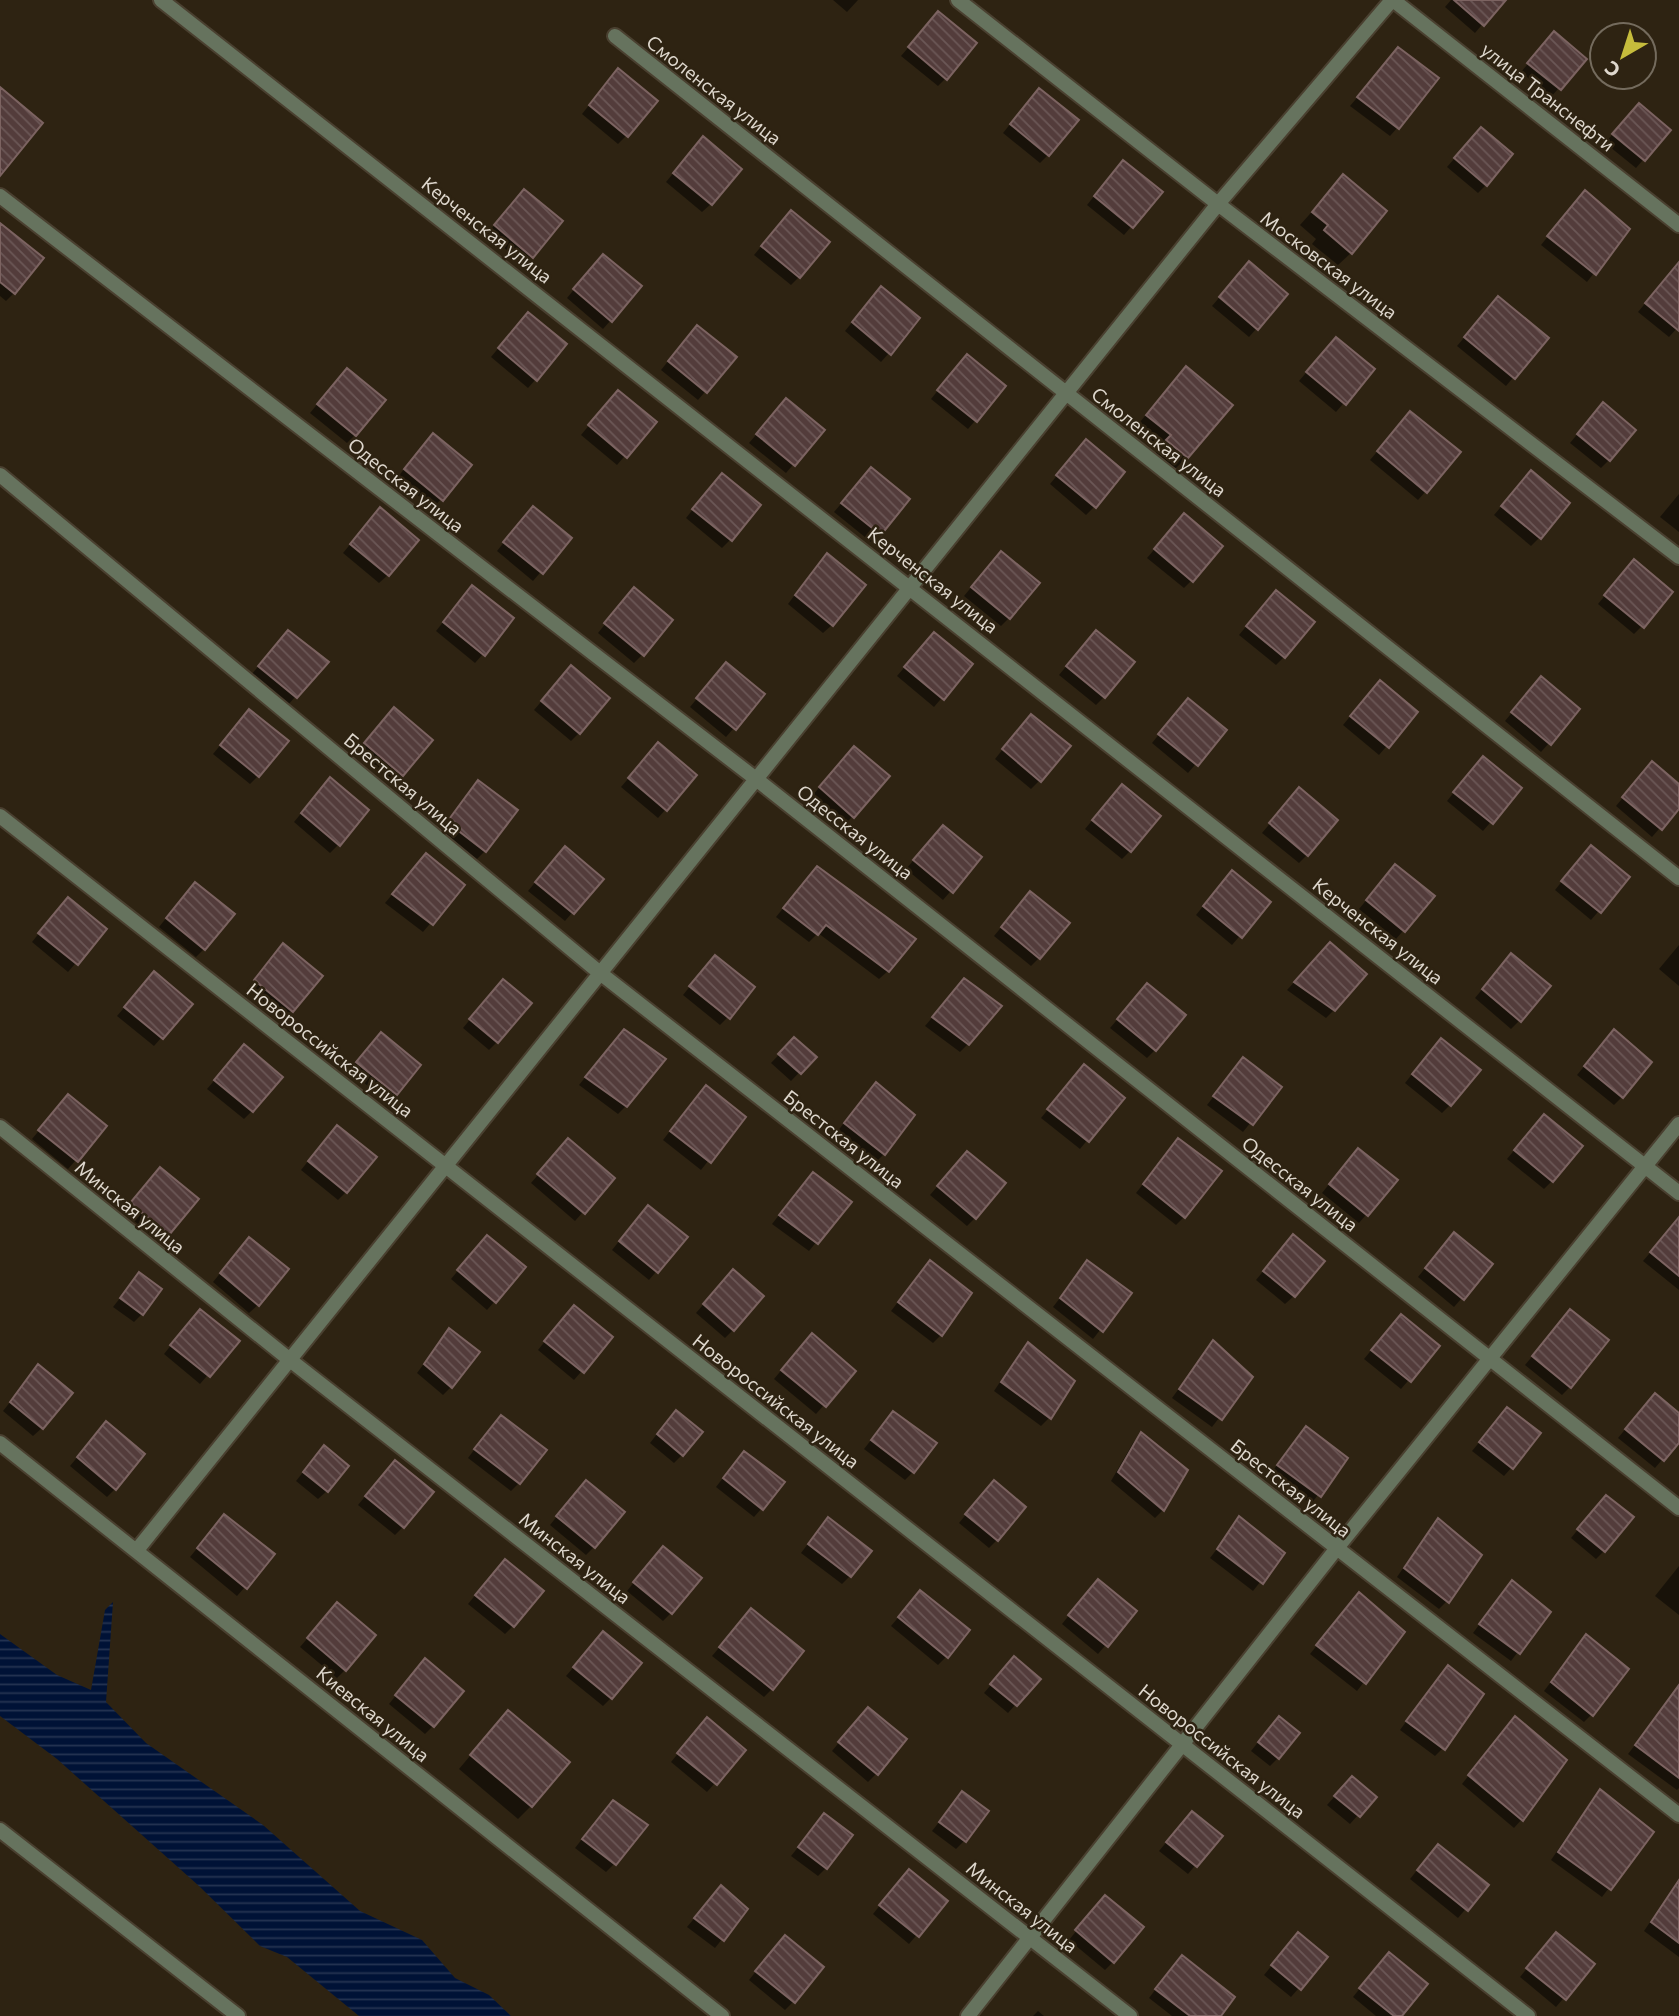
<svg xmlns="http://www.w3.org/2000/svg" width="1679" height="2016" font-family="Commissioner,sans-serif">
	<defs>
		<pattern id="water-rules" width="6" height="5" patternUnits="userSpaceOnUse" patternTransform="scale(1.75)"><rect width="6" height="5" fill="#001236"/><path d="M0 2.5h6" fill="none" stroke="#253452"/></pattern>
		<pattern id="building-back-hatch" width="6" height="6" patternUnits="userSpaceOnUse" patternTransform="scale(1.75)"><rect width="6" height="6" fill="#533c3b"/><path d="M-1 5l2 2M0 0l6 6M5-1l2 2" fill="none" stroke="#6b5756"/></pattern>
	</defs>
	<rect width="100%" height="100%" fill="#2e2312"/>
	<path fill="url(#water-rules)" d="M113,1602L106,1702L146,1743L263,1825L360,1911L422,1940L455,1978L489,1995L511,2016H359L287,1957L260,1946L199,1886L57,1759L0,1716V1634L57,1675L91,1690L105,1610Z"/>
	<path fill="#0007" d="M833,0H858L847,12Z
		M1451,0H1503L1475,33L1445,7Z
		M930,22L946,78L938,86L901,56Z
		M1546,42L1584,59L1551,97L1521,72Z
		M1398,49V127L1390,136L1350,106Z
		M610,79L626,136L618,144L582,114Z
		M1031,98L1048,155L1040,163L1003,133Z
		M1631,113L1669,130L1636,168L1605,143Z
		M1473,137L1486,185L1478,193L1447,167Z
		M695,147L711,204L702,212L666,182Z
		M1115,170L1160,193L1124,235L1087,205Z
		M1343,177L1351,253L1338,265L1312,244L1316,239L1300,225Z
		M516,200L532,256L524,264L487,234Z
		M1577,200L1628,229L1587,282L1541,245Z
		M783,220L799,277L791,285L754,255Z
		M0,225L14,293L6,301L0,296Z
		M595,264L611,320L603,329L567,298Z
		M1241,272L1257,328L1249,337L1212,306Z
		M1679,280V326L1669,337L1638,312L1663,282Z
		M873,296L889,353L881,362L845,331Z
		M1490,307L1546,339L1506,386L1457,346Z
		M520,322L536,379L528,388L491,357Z
		M689,335L734,358L698,400L661,370Z
		M1328,347L1373,369L1336,412L1299,381Z
		M959,364L1004,387L968,429L931,399Z
		M339,378L355,435L347,443L310,413Z
		M1174,381L1187,457L1174,470L1155,454L1159,449L1135,428Z
		M610,400L654,422L617,465L581,435Z
		M778,409L822,431L786,473L749,443Z
		M1595,413L1609,460L1601,468L1570,443Z
		M1403,421L1426,491L1418,500L1370,460Z
		M425,443L470,466L433,508L397,478Z
		M1078,450L1095,506L1086,515L1050,484Z
		M863,478L908,500L871,542L834,512Z
		M1523,481L1539,538L1531,546L1494,515Z
		M714,483L730,540L722,548L686,518Z
		M1679,494V532L1660,517Z
		M525,516L570,538L533,581L497,551Z
		M372,518L388,575L379,583L343,553Z
		M1176,524L1192,580L1184,588L1147,558Z
		M993,561L1009,618L1001,626L964,596Z
		M819,563L832,625L823,633L788,604Z
		M1626,570L1642,626L1634,634L1598,604Z
		M464,596L483,654L475,663L436,631Z
		M626,598L642,655L634,663L598,633Z
		M1268,600L1284,657L1276,665L1239,635Z
		M280,640L326,662L288,705L251,675Z
		M1088,640L1104,697L1096,705L1059,675Z
		M926,642L971,664L934,707L897,676Z
		M718,673L763,695L726,737L690,707Z
		M563,676L579,733L571,741L534,710Z
		M1533,687L1549,743L1541,752L1505,721Z
		M1372,690L1416,712L1379,755L1343,725Z
		M1180,708L1225,730L1188,773L1152,743Z
		M386,718L402,775L393,783L357,752Z
		M242,719L258,776L250,784L213,754Z
		M1023,724L1039,781L1031,789L995,759Z
		M650,753L666,809L658,818L621,787Z
		M846,756L853,816L845,824L812,796Z
		M1475,766L1520,788L1483,831L1447,801Z
		M1644,772L1679,786V806L1652,837L1616,806Z
		M478,783L485,851L477,859L440,831Z
		M322,788L339,844L330,853L294,822Z
		M1114,794L1130,851L1122,859L1085,829Z
		M1291,798L1307,855L1299,863L1262,833Z
		M935,835L980,857L943,900L906,869Z
		M1583,855L1628,877L1591,920L1555,890Z
		M557,856L601,879L565,921L528,891Z
		M418,864L463,885L423,932L385,903Z
		M1387,875L1432,897L1396,939L1359,909Z
		M809,876L888,971L879,979L818,933L809,942L776,917Z
		M1224,880L1269,902L1232,945L1196,915Z
		M187,892L204,949L196,957L159,927Z
		M1023,901L1039,958L1031,966L994,936Z
		M60,907L105,929L68,972L32,942Z
		M1679,945V986L1659,969Z
		M1322,952L1334,1010L1326,1018L1287,990Z
		M275,954L292,1010L284,1018L247,989Z
		M1503,964L1519,1021L1511,1029L1475,998Z
		M707,965L728,1017L720,1025L683,995Z
		M964,980L968,1044L960,1052L925,1026Z
		M146,982L191,1004L154,1046L117,1016Z
		M495,989L497,1042L489,1050L463,1028Z
		M1139,994L1155,1050L1147,1058L1110,1028Z
		M381,1034L396,1094L388,1102L349,1071Z
		M616,1039L626,1106L618,1114L579,1085Z
		M794,1039L814,1057L791,1081L771,1063Z
		M1606,1040L1622,1097L1614,1105L1577,1075Z
		M1433,1048L1450,1105L1442,1113L1405,1083Z
		M236,1055L252,1111L244,1119L207,1089Z
		M1243,1059L1279,1087L1243,1132L1207,1105Z
		M1076,1075L1122,1098L1080,1149L1041,1118Z
		M868,1092L884,1154L876,1162L837,1132Z
		M698,1095L743,1117L701,1170L663,1140Z
		M60,1105L105,1127L68,1169L32,1139Z
		M1536,1124L1552,1181L1544,1189L1507,1159Z
		M329,1135L346,1192L338,1200L301,1170Z
		M1178,1140L1184,1217L1176,1225L1136,1193Z
		M560,1149L613,1178L575,1221L531,1183Z
		M1350,1158L1395,1181L1359,1223L1322,1193Z
		M959,1161L975,1218L967,1226L930,1195Z
		M152,1177L168,1234L160,1242L123,1212Z
		M805,1182L849,1202L809,1251L772,1224Z
		M640,1215L685,1238L649,1280L612,1250Z
		M1679,1219V1290L1643,1261Z
		M1446,1242L1491,1265L1454,1307L1418,1277Z
		M479,1245L495,1301L487,1310L451,1279Z
		M1285,1245L1294,1296L1285,1304L1256,1280Z
		M241,1248L258,1305L249,1313L213,1282Z
		M1087,1263L1129,1293L1093,1339L1053,1307Z
		M922,1271L941,1335L933,1343L891,1311Z
		M139,1274L142,1314L134,1322L113,1307Z
		M725,1279L733,1330L725,1338L696,1313Z
		M1570,1311V1387L1562,1395L1525,1365Z
		M566,1315L611,1337L574,1380L538,1350Z
		M192,1319L237,1341L200,1384L164,1354Z
		M1393,1324L1438,1346L1401,1389L1364,1359Z
		M449,1330L451,1387L443,1395L417,1373Z
		M1213,1342L1251,1377L1212,1427L1172,1398Z
		M804,1343L854,1371L816,1414L774,1379Z
		M1028,1344L1049,1418L1041,1426L994,1391L1020,1352Z
		M38,1367L42,1428L33,1436L3,1411Z
		M1647,1403L1679,1415V1440L1655,1468L1618,1438Z
		M1507,1409L1512,1467L1504,1476L1472,1451Z
		M668,1420L682,1455L674,1463L650,1443Z
		M886,1421L913,1472L905,1480L864,1449Z
		M493,1425L519,1483L511,1491L468,1458Z
		M1306,1429L1346,1458L1311,1504L1270,1474Z
		M98,1432L115,1489L107,1497L70,1466Z
		M1141,1435L1163,1510L1155,1518L1111,1481L1133,1443Z
		M316,1456L327,1491L318,1499L296,1481Z
		M736,1461L762,1508L754,1517L716,1487Z
		M387,1470L403,1527L395,1535L358,1505Z
		M578,1490L594,1547L586,1555L550,1525Z
		M986,1490L997,1540L989,1548L959,1523Z
		M1598,1505L1604,1551L1596,1559L1571,1538Z
		M1240,1519L1283,1553L1253,1591L1210,1558Z
		M1438,1521L1447,1601L1439,1609L1397,1577L1430,1529Z
		M217,1524L245,1587L237,1596L190,1557Z
		M820,1528L850,1576L842,1584L801,1553Z
		M655,1556L671,1613L663,1621L627,1591Z
		M1679,1566V1615L1655,1596Z
		M497,1569L513,1626L505,1634L468,1604Z
		M1090,1589L1135,1611L1098,1654L1062,1624Z
		M1504,1591L1548,1612L1511,1661L1473,1633Z
		M912,1601L946,1657L938,1665L891,1626Z
		M1351,1603L1403,1632L1357,1691L1310,1654Z
		M751,1610L772,1689L764,1697L712,1656Z
		M329,1613L345,1670L337,1678L300,1647Z
		M603,1633L611,1698L603,1706L566,1676Z
		M1586,1636L1592,1714L1584,1722L1544,1691Z
		M1006,1667L1038,1679L1008,1713L984,1693Z
		M417,1669L433,1726L425,1734L389,1704Z
		M1440,1675L1443,1748L1435,1756L1400,1730Z
		M1672,1698L1679,1704V1788L1677,1790L1628,1754Z
		M860,1717L876,1774L868,1782L832,1751Z
		M496,1725L531,1806L518,1819L459,1769Z
		M1271,1726L1278,1758L1270,1766L1251,1751Z
		M1507,1727L1522,1819L1514,1828L1462,1784Z
		M699,1728L744,1750L707,1792L671,1762Z
		M1344,1786L1374,1797L1350,1824L1327,1805Z
		M1600,1791L1652,1832L1602,1897L1551,1860L1592,1800Z
		M955,1802L964,1841L956,1849L932,1831Z
		M605,1810L615,1863L606,1872L575,1848Z
		M824,1815L826,1868L818,1876L791,1856Z
		M1184,1821L1220,1836L1188,1874L1159,1851Z
		M1430,1854L1486,1885L1458,1918L1410,1879Z
		M901,1879L946,1901L909,1944L873,1914Z
		M1679,1879V1957L1644,1931Z
		M713,1896L746,1909L715,1948L687,1927Z
		M1097,1905L1113,1962L1105,1970L1069,1940Z
		M1548,1942L1593,1964L1556,2007L1520,1977Z
		M1290,1943L1326,1957L1291,1997L1264,1975Z
		M777,1945L793,2002L785,2010L749,1980Z
		M1381,1962L1400,2016H1376L1353,1997Z
		M1174,1965L1218,2016H1172L1149,1998Z
		M1038,2011L1044,2016H1033Z"/>
	<path fill="url(#building-back-hatch)" stroke="#7c6361" stroke-width="2" d="M1454,0H1506L1484,26Z
		M938,11L977,43L947,80L908,47Z
		M1554,31L1587,59L1561,90L1527,63Z
		M1398,47L1439,78L1399,129L1357,97Z
		M618,68L658,101L628,137L589,105Z
		M0,87L43,123L0,176Z
		M1039,88L1079,120L1049,156L1010,124Z
		M1639,103L1671,130L1645,161L1612,134Z
		M1481,127L1513,154L1487,186L1454,158Z
		M703,136L742,169L712,205L673,173Z
		M1123,160L1163,192L1133,228L1094,196Z
		M1343,174L1387,211L1352,254L1324,230L1328,225L1312,212Z
		M524,189L563,221L533,258L494,225Z
		M1585,190L1630,229L1596,275L1547,236Z
		M791,210L830,242L800,278L761,246Z
		M0,223L44,258L15,294L0,282Z
		M603,254L642,286L612,322L573,289Z
		M1249,261L1288,294L1258,330L1219,297Z
		M1679,262V331L1645,303Z
		M881,286L920,318L891,355L852,322Z
		M1498,296L1549,338L1515,379L1464,337Z
		M528,312L567,344L537,381L498,348Z
		M697,325L737,357L707,393L668,361Z
		M1336,337L1375,369L1346,405L1306,372Z
		M967,354L1006,386L977,422L937,390Z
		M1186,366L1233,405L1188,458L1166,440L1171,435L1146,415Z
		M347,368L386,400L356,436L317,404Z
		M618,390L657,422L627,458L588,425Z
		M786,398L825,430L795,466L756,434Z
		M1603,402L1636,430L1610,461L1577,434Z
		M1410,411L1461,452L1427,493L1377,451Z
		M433,433L472,465L443,501L404,469Z
		M1086,439L1125,472L1096,508L1056,475Z
		M871,467L910,499L881,535L841,503Z
		M1531,470L1570,503L1541,539L1501,506Z
		M722,473L761,505L732,541L692,509Z
		M533,506L572,538L543,574L503,542Z
		M380,507L419,540L389,576L350,544Z
		M1184,513L1223,546L1193,582L1154,549Z
		M1001,551L1040,583L1010,619L971,587Z
		M827,553L866,585L833,626L795,595Z
		M1634,559L1673,592L1644,628L1604,595Z
		M472,585L514,618L485,656L443,622Z
		M634,587L673,620L644,656L604,623Z
		M1276,590L1315,622L1285,658L1246,626Z
		M288,630L329,662L297,698L258,666Z
		M1096,630L1135,662L1105,698L1066,666Z
		M934,632L973,664L944,700L904,667Z
		M726,662L765,694L736,730L696,698Z
		M571,665L610,698L580,734L541,701Z
		M1541,676L1580,709L1551,745L1511,712Z
		M1380,680L1418,712L1389,748L1350,716Z
		M1188,698L1227,730L1198,766L1158,734Z
		M394,707L433,740L403,776L364,743Z
		M249,709L289,741L259,777L220,745Z
		M1031,714L1071,746L1041,782L1002,749Z
		M658,742L697,775L667,811L628,778Z
		M854,746L890,776L854,818L819,787Z
		M1483,756L1522,788L1493,824L1453,792Z
		M1652,761L1679,784V809L1662,830L1622,797Z
		M330,777L369,810L340,846L301,813Z
		M478,780L518,810L486,852L447,822Z
		M1122,784L1161,816L1131,852L1092,820Z
		M1299,787L1338,820L1308,856L1269,823Z
		M943,825L982,857L953,893L913,860Z
		M1591,845L1630,877L1601,913L1561,881Z
		M565,846L604,879L574,914L535,882Z
		M426,853L465,885L433,925L392,894Z
		M1395,864L1435,896L1405,932L1366,900Z
		M817,866L916,939L889,972L826,925L818,935L783,908Z
		M1232,870L1271,902L1242,938L1203,906Z
		M195,882L235,914L205,950L166,918Z
		M1030,891L1070,923L1040,959L1001,927Z
		M68,897L107,929L78,965L38,933Z
		M1330,942L1367,974L1335,1011L1294,982Z
		M283,943L323,976L293,1012L254,980Z
		M1511,953L1551,986L1521,1022L1482,989Z
		M715,955L755,987L730,1019L689,986Z
		M154,971L193,1004L163,1039L124,1007Z
		M964,978L1002,1006L969,1045L932,1017Z
		M503,979L532,1003L498,1043L469,1019Z
		M1147,983L1186,1015L1156,1051L1117,1019Z
		M624,1029L666,1059L627,1107L585,1077Z
		M1614,1029L1652,1062L1623,1098L1584,1066Z
		M381,1032L421,1065L397,1095L356,1062Z
		M794,1037L817,1057L801,1074L778,1054Z
		M1441,1038L1481,1070L1451,1106L1412,1074Z
		M244,1044L283,1077L253,1112L214,1080Z
		M1243,1057L1282,1087L1253,1125L1213,1096Z
		M1084,1064L1125,1098L1089,1142L1047,1109Z
		M876,1082L915,1115L885,1155L844,1123Z
		M706,1085L746,1117L711,1163L670,1131Z
		M68,1094L107,1126L78,1162L38,1130Z
		M1544,1114L1583,1146L1553,1182L1514,1150Z
		M337,1125L377,1157L347,1193L308,1161Z
		M568,1138L615,1178L585,1214L537,1174Z
		M1178,1138L1222,1171L1185,1218L1143,1184Z
		M1358,1148L1398,1180L1368,1216L1329,1184Z
		M967,1151L1006,1183L976,1219L937,1186Z
		M160,1167L199,1199L169,1235L130,1203Z
		M813,1172L852,1202L818,1244L779,1215Z
		M648,1205L688,1237L658,1273L619,1241Z
		M1679,1217V1276L1650,1252Z
		M1454,1232L1493,1264L1464,1300L1425,1268Z
		M1293,1234L1325,1261L1295,1297L1263,1271Z
		M487,1235L526,1267L496,1303L457,1270Z
		M249,1237L289,1269L259,1306L220,1273Z
		M930,1260L972,1293L942,1336L898,1302Z
		M1087,1260L1132,1293L1103,1332L1060,1298Z
		M733,1269L764,1296L734,1331L703,1304Z
		M139,1272L162,1289L143,1315L120,1298Z
		M574,1305L613,1337L584,1373L544,1341Z
		M200,1309L240,1341L210,1377L170,1345Z
		M1570,1309L1609,1340L1571,1388L1532,1356Z
		M1401,1314L1440,1346L1411,1382L1371,1350Z
		M449,1328L480,1352L452,1388L424,1364Z
		M812,1333L856,1371L826,1407L781,1370Z
		M1213,1340L1253,1377L1222,1420L1179,1389Z
		M1028,1342L1075,1381L1051,1419L1001,1382Z
		M38,1364L73,1393L43,1429L10,1402Z
		M1655,1393L1679,1413V1443L1664,1461L1625,1429Z
		M1507,1407L1541,1433L1513,1469L1479,1442Z
		M676,1410L703,1432L683,1456L657,1434Z
		M893,1411L937,1443L914,1473L871,1440Z
		M501,1415L547,1450L520,1484L474,1449Z
		M106,1421L145,1454L116,1490L77,1457Z
		M1306,1426L1348,1458L1321,1497L1277,1465Z
		M1141,1432L1188,1470L1164,1511L1118,1472Z
		M324,1445L349,1466L328,1492L303,1472Z
		M744,1451L785,1482L763,1510L723,1478Z
		M395,1460L434,1492L404,1528L365,1496Z
		M586,1480L625,1512L595,1548L556,1516Z
		M994,1480L1026,1507L998,1541L965,1514Z
		M1606,1495L1634,1517L1605,1552L1577,1529Z
		M224,1514L275,1554L247,1589L197,1548Z
		M1239,1516L1285,1553L1263,1584L1217,1549Z
		M828,1517L872,1551L851,1577L808,1544Z
		M1438,1518L1482,1555L1449,1603L1404,1568Z
		M663,1546L702,1578L672,1614L633,1582Z
		M505,1559L544,1591L514,1627L475,1595Z
		M1098,1579L1137,1611L1108,1647L1068,1615Z
		M1512,1580L1551,1612L1520,1654L1479,1624Z
		M920,1590L970,1630L948,1658L898,1617Z
		M1359,1592L1405,1632L1366,1684L1316,1645Z
		M337,1602L376,1635L346,1671L307,1638Z
		M751,1608L804,1651L773,1690L719,1647Z
		M603,1631L642,1663L612,1699L573,1667Z
		M1586,1634L1629,1669L1593,1716L1551,1682Z
		M1014,1656L1041,1679L1017,1706L990,1684Z
		M425,1658L464,1691L434,1727L395,1695Z
		M1448,1665L1484,1694L1445,1750L1406,1721Z
		M1679,1685V1778L1635,1745Z
		M868,1707L907,1739L878,1775L838,1742Z
		M508,1710L570,1762L532,1807L470,1755Z
		M1279,1716L1300,1733L1279,1759L1258,1742Z
		M1515,1716L1567,1760L1523,1821L1468,1775Z
		M707,1717L746,1750L717,1785L677,1753Z
		M1352,1776L1377,1797L1360,1817L1334,1796Z
		M1600,1789L1654,1832L1611,1890L1558,1852Z
		M962,1791L989,1811L966,1842L939,1822Z
		M613,1800L648,1825L616,1865L582,1839Z
		M1192,1811L1223,1836L1197,1867L1166,1842Z
		M824,1813L853,1835L827,1869L798,1847Z
		M1438,1844L1489,1885L1468,1911L1417,1870Z
		M909,1869L948,1901L919,1937L879,1905Z
		M1679,1880V1943L1651,1922Z
		M721,1885L748,1909L724,1941L694,1918Z
		M1105,1895L1144,1927L1114,1963L1075,1930Z
		M1298,1932L1328,1957L1301,1990L1271,1965Z
		M1556,1932L1595,1964L1566,2000L1526,1968Z
		M785,1935L824,1967L795,2003L755,1971Z
		M1389,1952L1428,1984L1402,2016H1394L1359,1988Z
		M1182,1955L1235,1997L1221,2016H1190L1155,1989Z"/>
	<g fill="none" stroke-linecap="round" stroke-linejoin="round">
		<defs>
			<path id="minor" d="M161,0L1679,1193
				M958,0L1218,204L1679,557
				M1393,0L1679,225
				M615,36L1679,878
				M0,196L756,779L1679,1508
				M0,475L600,973L1679,1815
				M0,816L1528,2016
				M0,1127L290,1360L1130,2016
				M0,1443L722,2016
				M137,1550L1218,204L1392,0
				M0,1830L238,2016
				M968,2016L1337,1548L1679,1124"/>
		</defs>
		<use href="#minor" stroke="#4a4030" stroke-width="18"/>
		<use href="#minor" stroke="#66735e" stroke-width="14"/>
	</g>
	<g text-anchor="middle" stroke-width="5" stroke-linejoin="round" paint-order="stroke">
		<g font-size="19" fill="#ded7cd" stroke="#2e2312">
			<text transform="translate(714 90) rotate(38)" y="7">Смоленская улица</text>
			<text transform="translate(1548 97) rotate(38)" y="7">улица Транснефти</text>
			<text transform="translate(487 230) rotate(38)" y="7">Керченская улица</text>
			<text transform="translate(1329 265) rotate(37)" y="7">Московская улица</text>
			<text transform="translate(1159 442) rotate(38)" y="7">Смоленская улица</text>
			<text transform="translate(406 485) rotate(38)" y="7">Одесская улица</text>
			<text transform="translate(933 580) rotate(38)" y="7">Керченская улица</text>
			<text transform="translate(403 784) rotate(40)" y="7">Брестская улица</text>
			<text transform="translate(855 832) rotate(38)" y="7">Одесская улица</text>
			<text transform="translate(1378 931) rotate(38)" y="7">Керченская улица</text>
			<text transform="translate(330 1050) rotate(38)" y="7">Новороссийская улица</text>
			<text transform="translate(844 1139) rotate(38)" y="7">Брестская улица</text>
			<text transform="translate(1300 1184) rotate(38)" y="7">Одесская улица</text>
			<text transform="translate(130 1207) rotate(39)" y="7">Минская улица</text>
			<text transform="translate(776 1401) rotate(38)" y="7">Новороссийская улица</text>
			<text transform="translate(1291 1488) rotate(38)" y="7">Брестская улица</text>
			<text transform="translate(575 1558) rotate(38)" y="7">Минская улица</text>
			<text transform="translate(373 1714) rotate(39)" y="7">Киевская улица</text>
			<text transform="translate(1222 1751) rotate(38)" y="7">Новороссийская улица</text>
			<text transform="translate(1022 1907) rotate(38)" y="7">Минская улица</text>
		</g>
	</g>
	<g transform="translate(1623 56) rotate(219)"><circle r="33" fill="#2e2312" stroke="#746b5d" stroke-width="2"/>
	<path d="M0-5L12 26L0 18L-12 26Z" fill="#c6bc3c"/>
	<text y="-10" font-size="19" font-weight="bold" text-anchor="middle" fill="#ded7cd">С</text>
	</g>
</svg>
